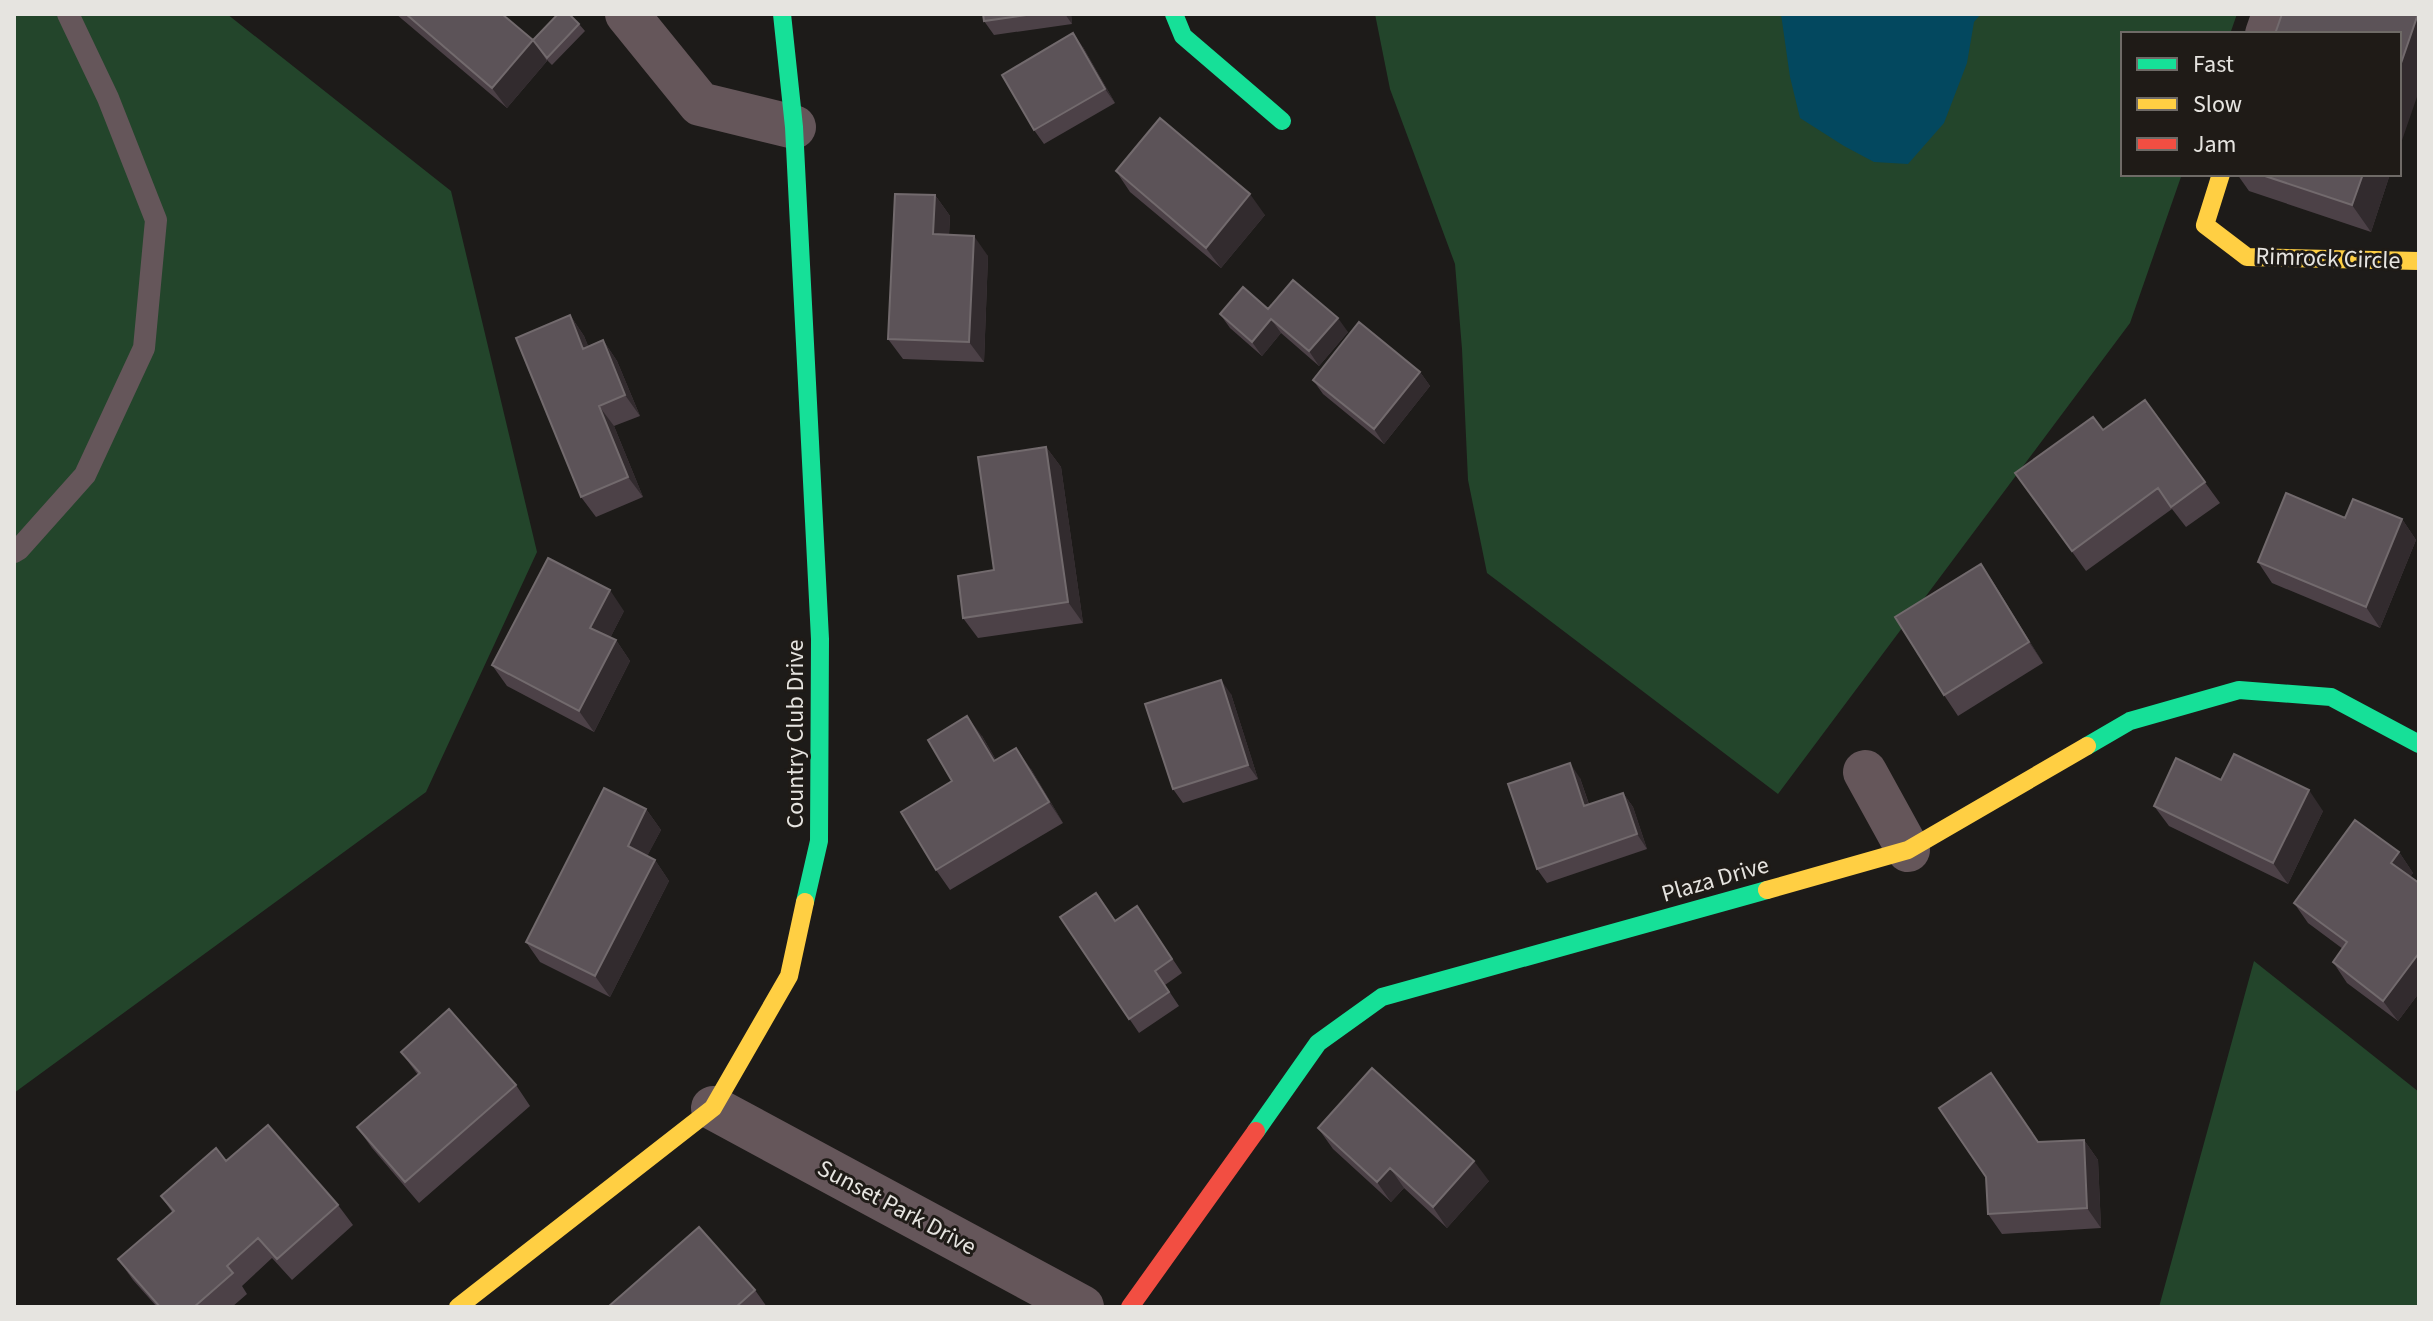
<svg xmlns="http://www.w3.org/2000/svg" width="2433" height="1321" font-family="'Source Sans 3',sans-serif">
	<rect width="100%" height="100%" fill="#1d1b19"/>
	<path fill="#23452b" d="M14,14H227L451,191L537,552L426,792L14,1093Z
		M1375,14H2237L2230,34H2123V174H2182L2130,323L1778,794L1487,573L1468,480L1462,349L1455,264L1390,89Z
		M2254,961L2419,1092V1307H2159Z"/>
	<path fill="#03485f" d="M1781,14H1981L1974,22L1967,63L1944,123L1908,164L1874,162L1844,146L1800,118L1790,77Z"/>
	<g fill="none" stroke-linecap="round" stroke-linejoin="round">
		<path stroke="#65565a" stroke-width="22" d="M14,552L19,549L85,475L144,348L156,220L108,98L68,14"/>
		<path stroke="#65565a" stroke-width="44" d="M627,14L700,104L794,127
			M2267,34L2274,14
			M1865,772L1908,850
			M713,1108L1082,1307"/>
		<path stroke="#16e098" stroke-width="18" d="M782,14L794,127L820,639L819,841L805,902
			M1174,14L1183,36L1282,121
			M2087,746L2130,721L2239,690L2331,697L2419,744
			M1256,1131L1318,1043L1382,997L1767,890"/>
		<path stroke="#ffcf43" stroke-width="18" d="M2221,174L2205,225L2247,257L2419,261
			M1767,890L1908,850L2087,746
			M458,1307L713,1108L789,976L805,902"/>
		<path stroke="#f24e42" stroke-width="18" d="M1130,1307L1256,1131"/>
	</g>
	<path fill="#4c4147" d="M396,14H502L533,40L579,24L585,31L552,65L547,60V61L507,108Z
		M983,14H1071L1072,24L994,35L984,21Z
		M1083,47L1115,103L1044,144L1034,130Z
		M1116,171L1265,215L1221,268L1130,192Z
		M2237,174H2390L2371,232L2249,191Z
		M935,195L950,216L949,235L988,256L984,362L903,359L888,339Z
		M1268,309L1348,332L1319,366L1281,333L1262,356L1230,328L1220,314Z
		M570,315L584,336L588,346L603,340L617,361L640,416L614,426L643,497L596,517L581,497Z
		M1420,372L1430,386L1384,444L1323,394L1313,380Z
		M2145,400L2220,503L2186,527L2172,509L2086,571L2015,473L2103,430Z
		M1046,447L1061,467L1083,623L978,638L963,618L994,570Z
		M2402,519L2416,540L2380,628L2272,583L2258,562Z
		M1981,564L1995,585L2043,663L1958,716L1944,695Z
		M624,611L610,638L616,640L630,661L594,732L507,686L492,665Z
		M1231,694L1258,779L1183,803L1173,789Z
		M982,736L996,760L1031,769L1063,823L950,890L936,870L952,781Z
		M1580,778L1589,804L1623,793L1633,807L1647,849L1547,883L1537,869Z
		M2221,780L2323,811L2288,884L2169,826L2154,806Z
		M646,809L661,830L647,856L655,860L669,881L610,997L540,962L526,942Z
		M2399,852L2413,873L2410,877L2419,883V993L2398,1021L2347,983L2333,962L2343,949L2308,923L2294,903Z
		M1137,906L1182,973L1165,985L1179,1006L1139,1033L1060,917L1115,921Z
		M401,1052L516,1085L530,1106L419,1203L372,1148L357,1127L418,1075Z
		M1318,1128L1489,1181L1447,1228L1404,1188L1391,1202L1333,1149Z
		M2084,1140L2098,1160L2101,1228L2002,1234L1988,1214L2038,1142Z
		M226,1161L338,1205L353,1225L292,1280L272,1258L242,1286L247,1294L232,1307H157L133,1280L118,1259L172,1212L161,1196Z
		M755,1290L767,1307H608Z"/>
	<path fill="#322b2e" d="M1065,14H1071L1072,24Z
		M2418,14H2419V91L2399,149V69Z
		M1073,33L1083,47L1115,103L1105,89Z
		M533,40L547,61L507,108L492,88Z
		M2363,174H2390L2371,232L2352,205Z
		M1250,194L1265,215L1221,268L1206,248Z
		M935,195L950,216L948,255L933,234Z
		M974,236L988,256L984,362L969,342Z
		M570,315L584,336L598,369L583,349Z
		M1338,318L1348,332L1319,366L1309,351Z
		M1271,319L1281,333L1262,356L1252,342Z
		M603,340L617,361L640,416L625,395Z
		M1420,372L1430,386L1384,444L1374,429Z
		M599,406L614,426L643,497L628,477Z
		M1046,447L1061,467L1083,623L1068,602Z
		M2402,519L2416,540L2380,628L2366,607Z
		M1981,564L1995,585L2043,663L2029,642Z
		M610,590L624,611L605,648L590,628Z
		M616,640L630,661L594,732L579,711Z
		M1221,680L1231,694L1258,779L1248,765Z
		M967,716L982,736L1009,782L994,761Z
		M1016,748L1031,769L1063,823L1049,802Z
		M1570,763L1580,778L1594,820L1584,806Z
		M2309,790L2323,811L2288,884L2273,863Z
		M1623,793L1633,807L1647,849L1637,834Z
		M646,809L661,830L642,866L628,846Z
		M2399,852L2413,873L2406,883L2391,863Z
		M655,860L669,881L610,997L595,976Z
		M2419,953V993L2398,1021L2383,1001Z
		M2084,1140L2098,1160L2101,1228L2087,1208Z
		M1474,1161L1489,1181L1447,1228L1433,1207Z
		M1390,1168L1404,1188L1391,1202L1377,1182Z"/>
	<path fill="#5c5358" stroke="#726a6d" stroke-width="2" d="M406,14H502L533,40L492,88Z
		M558,14H569L579,24L547,58L533,40Z
		M983,14H1033L984,21Z
		M2282,14H2418L2399,69V34H2275Z
		M1073,33L1105,89L1034,130L1002,75Z
		M1160,118L1250,194L1206,248L1116,171Z
		M2259,174H2363L2352,205Z
		M895,194L935,195L933,234L974,236L969,342L888,339Z
		M1293,280L1338,318L1309,351L1271,319L1252,342L1220,314L1243,287L1268,309Z
		M570,315L583,349L603,340L625,395L599,406L628,477L581,497L516,338Z
		M1359,322L1420,372L1374,429L1313,380Z
		M2145,400L2205,482L2171,507L2158,488L2072,551L2015,473L2093,417L2103,430Z
		M1046,447L1068,602L963,618L958,576L994,570L978,457Z
		M2286,493L2345,518L2353,499L2402,519L2366,607L2258,562Z
		M548,558L610,590L590,628L616,640L579,711L492,665Z
		M1981,564L2029,642L1944,695L1895,617Z
		M1221,680L1248,765L1173,789L1145,704Z
		M967,716L994,761L1016,748L1049,802L936,870L901,812L952,781L928,740Z
		M2234,754L2309,790L2273,863L2154,806L2176,758L2221,780Z
		M1570,763L1584,806L1623,793L1637,834L1537,869L1508,784Z
		M604,788L646,809L628,846L655,860L595,976L526,942Z
		M2355,820L2399,852L2391,863L2419,883V953L2383,1001L2333,962L2347,942L2294,903Z
		M1096,893L1115,921L1137,906L1172,959L1155,971L1169,992L1129,1019L1060,917Z
		M449,1009L516,1085L405,1182L357,1127L420,1073L401,1052Z
		M1372,1068L1474,1161L1433,1207L1390,1168L1377,1182L1318,1128Z
		M1991,1073L2038,1142L2084,1140L2087,1208L1988,1214L1986,1177L1939,1108Z
		M268,1125L338,1205L277,1259L258,1238L227,1266L233,1273L194,1307H160L118,1259L174,1211L161,1196L216,1148L226,1161Z
		M699,1227L755,1290L736,1307H608Z"/>
	<g text-anchor="middle" stroke-width="6" stroke-linejoin="round" paint-order="stroke">
		<g font-size="24" fill="#e6e4e0" stroke="#1f1b17">
			<text transform="translate(2328 258) rotate(2)" y="8">Rimrock Circle</text>
			<text transform="translate(795 734) rotate(-90)" y="8">Country Club Drive</text>
			<text transform="translate(1715 879) rotate(-16)" y="8">Plaza Drive</text>
			<text transform="translate(897 1207) rotate(28)" y="8">Sunset Park Drive</text>
		</g>
	</g>
	<rect width="2433" height="1321" fill="none" stroke="#e6e4e0" stroke-width="32"/>
	<rect x="2121" y="32" width="280" height="144" fill="#1f1b17" stroke="#6f6b67" stroke-width="2"/>
	<rect x="2137" y="58" width="40" height="12" fill="#16e098" stroke="#6f6b67" stroke-width="2"/>
	<text x="2193" y="72" font-size="24" fill="#e6e4e0">Fast</text>
	<rect x="2137" y="98" width="40" height="12" fill="#ffcf43" stroke="#6f6b67" stroke-width="2"/>
	<text x="2193" y="112" font-size="24" fill="#e6e4e0">Slow</text>
	<rect x="2137" y="138" width="40" height="12" fill="#f24e42" stroke="#6f6b67" stroke-width="2"/>
	<text x="2193" y="152" font-size="24" fill="#e6e4e0">Jam</text>
</svg>
